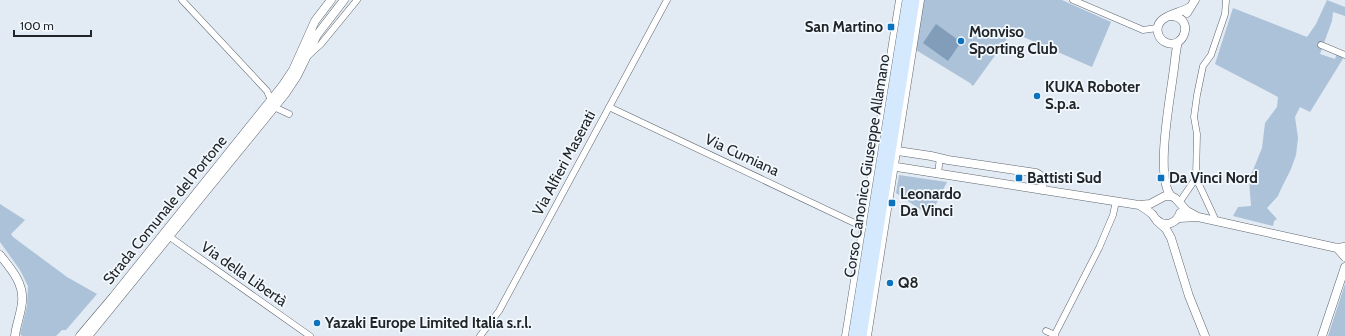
<svg xmlns="http://www.w3.org/2000/svg" width="1345" height="336" font-family="Cabin,sans-serif">
	<rect width="100%" height="100%" fill="#e2eaf3"/>
	<path fill="#acc2d9" d="M924,0H1062L1111,22L1092,67L1012,32L973,86L970,83L916,50Z
		M1327,0L1345,7V16L1333,12L1332,21L1320,54L1335,59L1337,53L1344,57L1310,112L1300,107L1295,117L1298,138L1296,155L1291,169L1280,191L1278,196L1267,208L1277,219L1274,221L1273,226L1233,216L1238,207L1251,206L1249,180L1262,148L1265,123L1277,107L1278,97L1215,64L1233,8L1307,37L1316,24Z
		M899,175L947,182L930,216L896,193Z
		M0,204L25,220L11,234L13,237L67,277L97,294L66,330H62L56,336H22L20,334L27,306L28,286L20,270L0,242Z
		M1345,284V336H1328Z"/>
	<path fill="#819db9" d="M936,24L961,42L948,61L923,43Z"/>
	<g fill="none" stroke-linecap="round" stroke-linejoin="round">
		<defs>
			<path id="minor" d="M182,0L267,91L274,107L289,114
				M1073,0L1143,30L1157,28
				M1321,45L1345,55
				M309,55L321,44L357,0
				M609,107L863,227
				M938,173L940,158
				M1196,178L1216,221
				M1179,203L1196,178L1197,134L1194,117L1197,95L1203,66L1211,55L1225,14L1226,0
				M167,235L310,336
				M1046,331L1055,335
				M480,336L499,311L667,0
				M845,336L899,0
				M868,336L921,0
				M1054,336L1099,248L1113,215L1116,201"/>
			<path id="tertiary" d="M1187,13L1195,0
				M1169,16C1196,15 1185,52 1165,42C1161,40 1159,37 1158,33C1154,16 1178,14 1188,8
				M891,150L931,156L948,160L1036,173C1044,176 1043,183 1042,190
				M884,165L1139,205L1150,204L1165,196H1171L1175,198L1187,211L1198,217
				M1171,196C1155,177 1170,100 1173,75C1175,64 1175,53 1178,42
				M1139,205C1144,208 1149,211 1153,215C1154,217 1155,219 1157,220C1165,228 1177,223 1180,213
				M1179,218L1198,217L1337,248L1344,247
				M1157,221L1166,229L1171,238L1189,296L1205,336
				M1337,248L1345,257
				M0,255C11,269 24,283 22,302C21,314 16,325 15,336
				M80,336L113,297L283,85L293,70L315,21L331,0
				M88,336L285,94L297,76L317,35L344,0
				M1322,336L1345,267"/>
			<path id="secondary" d="M853,336L907,0
				M862,336L915,0"/>
		</defs>
		<use href="#minor" stroke="#5e656c" stroke-width="7"/>
		<use href="#tertiary" stroke="#5e656c" stroke-width="9"/>
		<use href="#secondary" stroke="#5e656c" stroke-width="10"/>
		<use href="#minor" stroke="#fff" stroke-width="6"/>
		<use href="#tertiary" stroke="#fff" stroke-width="8"/>
		<use href="#secondary" stroke="#d4e9fe" stroke-width="9"/>
	</g>
	<g fill="#0c72bd" stroke="#f1f8fe" stroke-width="1.5">
		<rect x="887" y="23" width="8" height="8" rx="2"/>
		<circle cx="961" cy="41" r="4"/>
		<circle cx="1037" cy="96" r="4"/>
		<rect x="1015" y="174" width="8" height="8" rx="2"/>
		<rect x="1157" y="174" width="8" height="8" rx="2"/>
		<rect x="888" y="199" width="8" height="8" rx="2"/>
		<circle cx="890" cy="283" r="4"/>
		<circle cx="317" cy="323" r="4"/>
	</g>
	<g text-anchor="middle" stroke-width="3.5" stroke-linejoin="round" paint-order="stroke">
		<g font-size="15" font-weight="bold" fill="#222528" stroke="#f1f8fe" text-anchor="start">
			<text x="883" y="32" text-anchor="end">San Martino</text>
			<text x="969" y="37">Monviso<tspan x="969" dy="17">Sporting Club</tspan></text>
			<text x="1045" y="92">KUKA Roboter<tspan x="1045" dy="17">S.p.a.</tspan></text>
			<text x="1027" y="183">Battisti Sud</text>
			<text x="1169" y="183">Da Vinci Nord</text>
			<text x="900" y="199">Leonardo<tspan x="900" dy="17">Da Vinci</tspan></text>
			<text x="898" y="288">Q8</text>
			<text x="325" y="328">Yazaki Europe Limited Italia s.r.l.</text>
		</g>
		<g font-size="15" fill="#222528" stroke="#f1f8fe">
			<text transform="translate(742 155) rotate(25)" y="5">Via Cumiana</text>
			<text transform="translate(564 163) rotate(-62)" y="5">Via Alfieri Maserati</text>
			<text transform="translate(867 166) rotate(-81)" y="5">Corso Canonico Giuseppe Allamano</text>
			<text transform="translate(165 210) rotate(-51)" y="5">Strada Comunale del Portone</text>
			<text transform="translate(244 274) rotate(35)" y="5">Via della Libertà</text>
		</g>
	</g>
	<path d="M14 30v6h77v-6" fill="none" stroke="#222528" stroke-width="2"/>
	<text x="20" y="30" font-size="12" fill="#222528" stroke="#f1f8fe" stroke-width="3" paint-order="stroke">100 m</text>
</svg>
